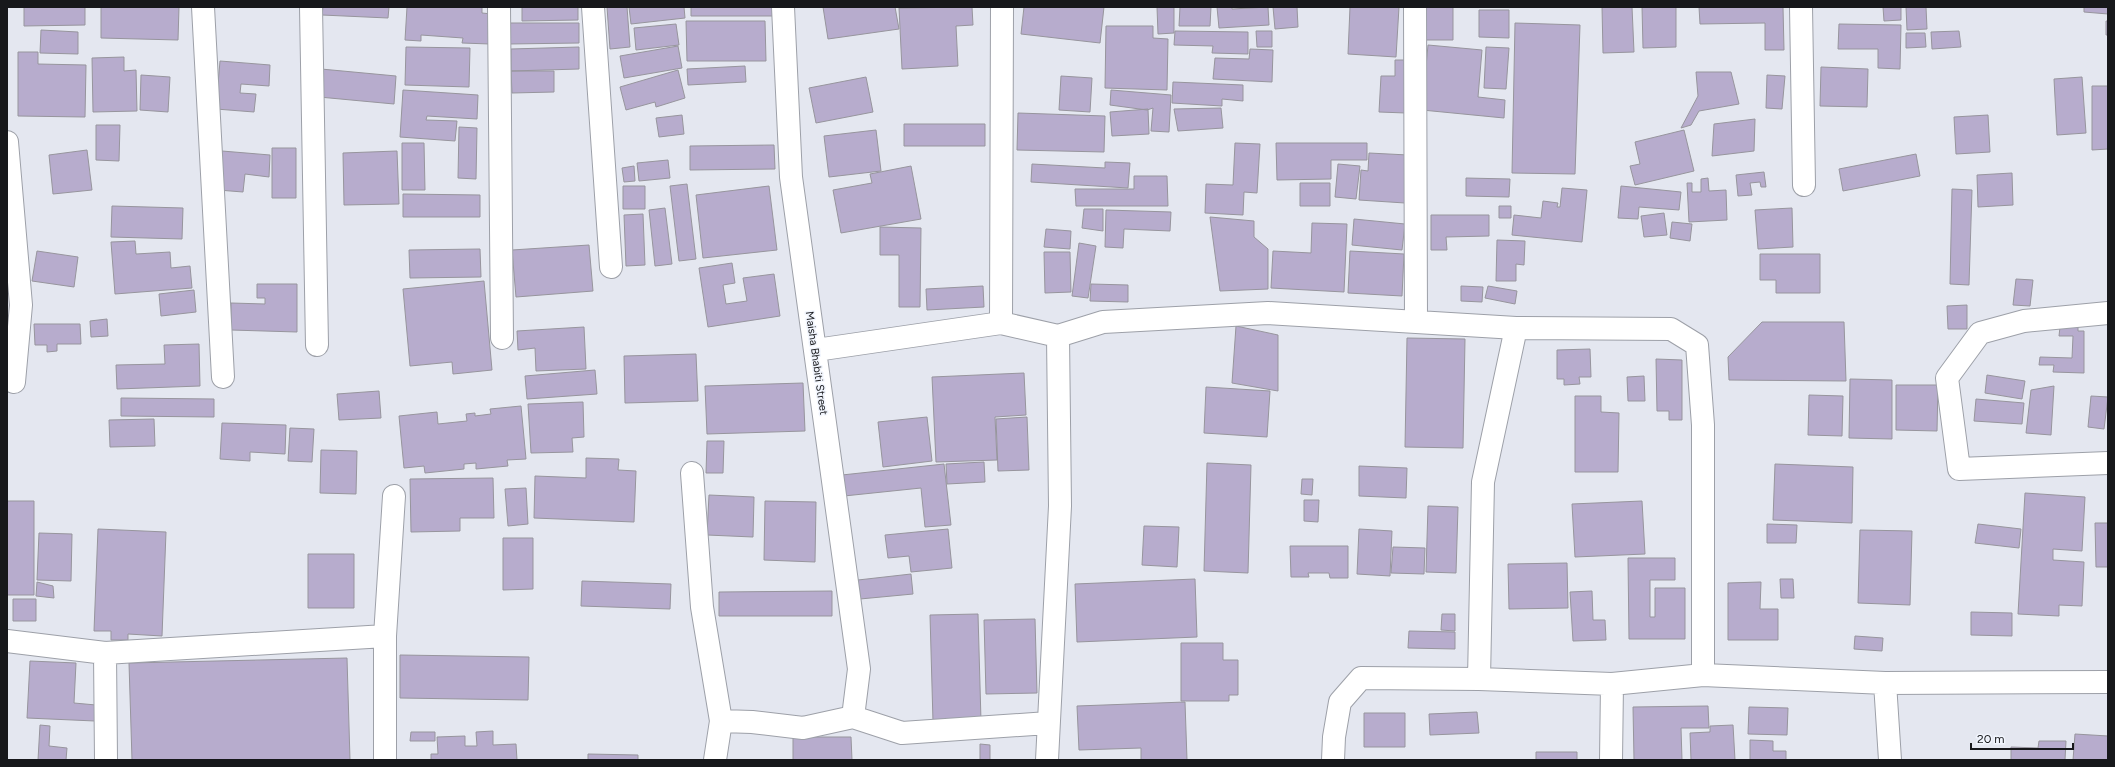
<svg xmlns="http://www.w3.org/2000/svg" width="2115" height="767" font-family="Figtree,sans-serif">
	<rect width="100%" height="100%" fill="#e4e7f0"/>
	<path fill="#b7accd" stroke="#97959d" d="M24,7H85V25L24,26Z
		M101,7H179L178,40L101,38Z
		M323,7H389L388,18L322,15Z
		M407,7H482V13L492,14L490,44L462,43L463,38L421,35V41L405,40Z
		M522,7H578V20L522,21Z
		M607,7H627L630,47L610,49Z
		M629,7H684L685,18L631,24Z
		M691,7H774V16H691Z
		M823,7H895L899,29L828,39Z
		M972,7L973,25L956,26L958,66L902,69L899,8Z
		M1024,7H1104L1100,43L1021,34Z
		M1157,7H1174V33L1158,34Z
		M1180,7H1211L1210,26H1179Z
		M1217,7H1232V9L1268,7L1269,25L1219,28Z
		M1273,7H1297L1298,27L1275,29Z
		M1350,7H1399L1396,57L1348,54Z
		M1424,7H1453V40H1424Z
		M1602,7H1632L1634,52L1603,53Z
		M1642,7H1676V47L1643,48Z
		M1699,7H1783L1784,50H1765V23L1700,24Z
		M1883,7H1901V20L1884,21Z
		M1906,7H1926L1927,29L1907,30Z
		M2084,7H2108V14L2084,12Z
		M1479,10H1509V38L1479,37Z
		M686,21H765L766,61H687Z
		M2106,21H2108V35H2106Z
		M509,23H579V43L509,44Z
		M1515,23L1580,25L1575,174L1512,173Z
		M676,24L679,45L636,50L634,28Z
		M1839,24L1901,25L1900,69L1878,68V49H1838Z
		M1106,26H1153V38L1168,39L1167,90L1105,88Z
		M41,30L78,32V54L40,53Z
		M1175,31L1248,32V54L1212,53L1213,46L1174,45Z
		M1256,31H1272V47H1257Z
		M1959,31L1961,47L1932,49L1931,32Z
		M1906,33H1925L1926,47L1906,48Z
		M1428,45L1482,50L1478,97L1505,100L1504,118L1422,110Z
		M678,46L682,68L624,78L620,56Z
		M406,47L470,48L469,87L405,85Z
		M579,47V69L511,71V49Z
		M1486,47L1509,48L1506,89L1484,88Z
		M1250,49L1273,50L1272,82L1213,79L1215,58L1249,59Z
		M18,52H38V64L86,65L85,117L18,116Z
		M124,57V71L136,70L137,111L93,112L92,58Z
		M1395,60H1407L1406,113L1379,112L1381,76H1395Z
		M220,61L270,65L269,86L241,84L240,93L256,94L254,112L216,109Z
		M745,66L746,82L688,85L687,69Z
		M1821,67L1868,69L1867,107L1820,106Z
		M321,69L396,76L394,104L319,97Z
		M678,70L685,98L656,107L655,102L626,110L620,87Z
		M511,71H554V92L512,93Z
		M1696,72H1731L1739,104L1699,111L1691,125L1681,128L1698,96Z
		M141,75L170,77L168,112L140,110Z
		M1767,75L1785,76L1782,109L1766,108Z
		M1061,76L1092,78L1090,112L1059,110Z
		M866,77L873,112L816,123L809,88Z
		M2082,77L2086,133L2057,135L2054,79Z
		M1173,82L1243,85V101L1222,99V106L1172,103Z
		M2092,86H2108V149L2092,150Z
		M403,90L478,95L477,119L427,116L426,120L457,121L455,141L400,137Z
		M1111,90L1171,95L1169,132L1151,131L1153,108L1147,110L1110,105Z
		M1221,108L1223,128L1178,131L1174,109Z
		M1148,109L1149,134L1112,136L1110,112Z
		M1018,113L1105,116L1104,152L1017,150Z
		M682,115L684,134L659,137L656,118Z
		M1988,115L1990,152L1956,154L1954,117Z
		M1755,119L1754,151L1712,156L1714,124Z
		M904,124H985V146H904Z
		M96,125H120L119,161L96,160Z
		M459,127L477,128L476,179L458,178Z
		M876,130L881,171L829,177L824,136Z
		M1684,130L1694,171L1635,185L1630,166L1640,164L1635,142Z
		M402,143H424L425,190H402Z
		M1235,143L1260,144L1257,193L1244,192L1243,215L1205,213L1206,184L1233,185Z
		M1276,143H1367V160H1331V179L1277,180Z
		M774,145L775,169L690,170V146Z
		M272,148H296V198H272Z
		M87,150L92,190L53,194L49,155Z
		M222,151L270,155L269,177L245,174L243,192L218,190Z
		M397,151L399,204L344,205L343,153Z
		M1369,153L1408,155L1405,203L1359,200L1361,170L1368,171Z
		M1916,154L1920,176L1843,191L1839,169Z
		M668,160L670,178L639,181L637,163Z
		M1105,162L1130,163L1128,188L1031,182L1032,164L1105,168Z
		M1338,164L1360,166L1356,199L1335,197Z
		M634,166L635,181L624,182L622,168Z
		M911,166L921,219L841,233L833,190L872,183L870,174Z
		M1764,172L1766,187H1761L1760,182L1750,183L1752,195L1738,196L1736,175Z
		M2012,173L2013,205L1978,207L1977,175Z
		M1134,176H1167L1168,206H1076L1075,189H1134Z
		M1466,178L1510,179L1509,197L1466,196Z
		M1708,178L1709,191L1726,190L1727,220L1689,222L1687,183H1692V192H1701V179Z
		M1300,183H1330V206H1300Z
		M687,184L696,259L679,261L670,186Z
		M623,186H645V209H623Z
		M769,186L777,250L703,258L696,195Z
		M1621,186L1681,192L1679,210L1639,207L1638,219L1618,218Z
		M1562,188L1587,190L1582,242L1512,235L1514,215L1541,218L1543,201L1558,203L1557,207H1560Z
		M1952,189L1972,190L1969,285L1950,284Z
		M403,194L480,195V217H403Z
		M112,206L183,208L182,239L111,237Z
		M1499,206H1511V218H1499Z
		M665,208L672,264L655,266L649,210Z
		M1792,208L1793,247L1758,249L1755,210Z
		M1084,209H1103V231L1082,228Z
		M1106,210L1171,212L1170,231L1124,229L1123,248L1105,247Z
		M1664,213L1667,235L1644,237L1641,216Z
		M643,214L645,265L626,266L624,215Z
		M1431,215H1489V236L1446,237L1447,250H1431Z
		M1210,217L1254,221V237L1268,249V289L1220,291Z
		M1354,219L1405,224L1402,250L1352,245Z
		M1672,222L1692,224L1690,241L1670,238Z
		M1312,223L1347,224L1344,292L1271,288L1273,251L1311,253Z
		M880,227L921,228L920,307H899V255H880Z
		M1046,229L1071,231L1070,249L1044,247Z
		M1497,240L1525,241L1524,265L1516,264V281H1496Z
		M135,241L136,254L170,252L171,268L190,266L192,288L115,294L111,242Z
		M1079,243L1096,246L1088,298L1072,296Z
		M589,245L593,291L516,297L512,250Z
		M480,249L481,277L410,278L409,250Z
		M37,251L78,257L74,287L32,281Z
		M1350,251L1404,254L1402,296L1348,293Z
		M1044,252H1070L1071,292L1045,293Z
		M1760,254H1820V293H1776V280H1760Z
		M732,263L735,283L723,285L726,304L747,301L743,278L774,274L780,316L708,327L699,268Z
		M2016,279L2033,280L2030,306L2013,305Z
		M484,281L492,370L453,374L452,362L410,366L403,289Z
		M257,284H297V332L231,330V303L265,304V298H257Z
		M1091,284L1128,285V302L1090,301Z
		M983,286L984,307L927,310L926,289Z
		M1461,286L1483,287L1482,302L1461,301Z
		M1488,286L1517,291L1515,304L1485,298Z
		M194,290L196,312L161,316L159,294Z
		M1967,305V329H1948L1947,306Z
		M2078,317V331H2084V373L2053,372L2054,365H2039L2040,357L2072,358L2073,336H2059L2060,327Z
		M107,319L108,336L91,337L90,321Z
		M1762,322H1844L1846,381L1729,380L1728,357Z
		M34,324H80L81,344H57V351L47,352V345H35Z
		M1236,326L1278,335V391L1232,383Z
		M584,327L586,369L536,371L535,348L518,350L517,331Z
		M1407,338L1465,339L1463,448L1405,447Z
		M199,344L200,386L117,389L116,365L165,364L164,345Z
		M1590,349L1591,377H1579L1580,384L1564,385V379H1557V350Z
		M696,354L698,401L625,403L624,356Z
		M1656,359L1682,360V420H1669V411H1657Z
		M595,370L597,394L527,399L525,376Z
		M1024,373L1026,415L995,417L997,460L936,462L932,377Z
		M1987,375L2025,381L2022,399L1985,393Z
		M1644,376L1645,401H1628L1627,377Z
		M1850,379L1892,380V439L1849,438Z
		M803,383L805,431L707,434L705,386Z
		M1896,385H1938L1937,431L1896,430Z
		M2054,386L2051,435L2026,433L2031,390Z
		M1206,387L1270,391L1267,437L1204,433Z
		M379,391L381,418L339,420L337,394Z
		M1809,395L1843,396L1842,436L1808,435Z
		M1575,396H1601V412L1619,413L1618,472H1575Z
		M2091,396L2108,397L2104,429L2088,427Z
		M121,398L214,399V417L121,416Z
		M1976,399L2024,403L2022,424L1974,421Z
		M583,402L584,437L572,438L573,452L531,453L528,404Z
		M521,406L526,459L507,460L508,466L476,469V463L464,464V469L425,473L424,466L404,468L399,416L437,412L438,424L467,421L466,414L475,413V416L491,414L490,409Z
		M927,417L932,461L883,467L878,422Z
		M1027,417L1029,470L998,471L996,419Z
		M154,419L155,446L110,447L109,420Z
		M222,423L286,425L285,454L250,452V461L220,459Z
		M290,428L314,429L312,462L288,461Z
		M707,441H724L723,473H706Z
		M321,450L357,451L356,494L320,493Z
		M586,458L619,459L618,470L636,471L634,522L534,518L535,476L586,478Z
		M984,462L985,482L947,484L946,464Z
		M1207,463L1251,465L1248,573L1204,571Z
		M944,464L951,525L925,527L921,488L844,496L842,475Z
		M1775,464L1853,467L1852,523L1773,520Z
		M1359,466L1407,468L1406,498L1359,496Z
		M493,478L494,518H460V531L411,532L410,479Z
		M1302,479H1313L1312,495L1301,494Z
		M526,488L528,524L508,526L505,489Z
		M2025,493L2085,497L2082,551L2053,549V560L2084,562L2082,606L2059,605V616L2018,614Z
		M709,495L754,497L753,537L707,535Z
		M1304,500H1319L1318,522L1304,521Z
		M7,501H34V595H7Z
		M765,501L816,502L815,562L764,560Z
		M1642,501L1645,554L1575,557L1572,504Z
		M1428,506L1458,507L1456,573L1426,572Z
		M2095,523H2108V567H2096Z
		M1767,524L1797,525L1796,543H1767Z
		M1978,524L2021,529L2019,548L1975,543Z
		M1144,526L1179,527L1177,567L1142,565Z
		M98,529L166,532L162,636L128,634V640H111V631H94Z
		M948,529L952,568L911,572L909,556L888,558L885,535Z
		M1359,529L1392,531L1390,576L1357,574Z
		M1860,530L1912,531L1910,605L1858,603Z
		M39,533L72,534L71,581L37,580Z
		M503,538H533V589L503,590Z
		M1290,546H1348V578H1330L1329,573H1308L1309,577H1291Z
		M1393,547L1425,548L1424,574L1391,573Z
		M308,554H354V608H308Z
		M1628,558H1675V580H1650V617H1655V588H1685V639H1629Z
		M1567,563L1568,608L1509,609L1508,564Z
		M911,574L913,594L860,599L858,580Z
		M1195,579L1197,637L1077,642L1075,584Z
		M1780,579H1793L1794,598H1781Z
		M582,581L671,584L670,609L581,606Z
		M37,582L53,586L54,598L36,596Z
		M1761,582L1760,609H1778V640H1728V583Z
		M832,591V616H719V592Z
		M1592,591L1593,620H1605L1606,640L1573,641L1570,592Z
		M13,599H36V621H13Z
		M1971,612L2012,613V636L1971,635Z
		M978,614L981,721L933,722L930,615Z
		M1442,614H1455V631L1441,630Z
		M1035,619L1037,693L986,694L984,620Z
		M1409,631L1455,632V649L1408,648Z
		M1855,636L1883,638L1882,651L1854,649Z
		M1181,643H1223V660H1238V695H1229V701H1181Z
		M400,655L529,657L528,700L400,698Z
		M347,658L350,760H132L129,663Z
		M30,661L76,663L74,703L96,705L95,721L27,718Z
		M1185,702L1187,760H1141V748L1079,750L1077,706Z
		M1708,706L1709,728H1681L1682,760H1634L1633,707Z
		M1749,707L1788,708L1787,735L1748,734Z
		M1477,712L1479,733L1430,735L1429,714Z
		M1364,713H1405V747H1364Z
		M40,725L50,726L49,746L67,748L66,760H38Z
		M1733,725L1735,760H1691L1690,733L1710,732V726Z
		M493,731V745L516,744L517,760H431V754H438L437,737L465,736V746H477L476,732Z
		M411,732H435V741H410Z
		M2075,734L2108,736V760H2073Z
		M793,737H851L852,760H793Z
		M1750,740L1773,741V751H1786V760H1750Z
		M2039,741H2066L2065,760H2011V747L2038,748Z
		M980,744L990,745V760H980Z
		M1536,752H1577V760H1536Z
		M588,754L638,755V760H588Z"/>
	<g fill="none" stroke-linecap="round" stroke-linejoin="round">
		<defs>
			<path id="minor" d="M203,7L223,377
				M311,7L317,345
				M499,7L502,338
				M593,7L611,267
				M783,7L791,177L859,669L853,717
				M1415,7L1416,322
				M1801,7L1804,185
				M7,142L21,305L14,382
				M2108,313L2024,321L1980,333L1947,378L1959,469L2108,463
				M1001,323L1002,7
				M816,350L1001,323L1058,336L1103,322L1268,313L1516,328L1671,329L1697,345L1703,425V675
				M692,473L702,607L721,721L715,760
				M7,641L105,653L385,636
				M105,653L106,760
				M1479,679L1483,482L1516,328
				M1885,683L1890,760
				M721,721L752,722L803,728L853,717L902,733L1048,723
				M385,760V636L394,496
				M1047,760L1060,506L1058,336
				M1333,760L1334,737L1340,702L1361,678L1479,679L1612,684L1703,675L1885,683L2108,682
				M1611,760L1612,684"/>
		</defs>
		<use href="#minor" stroke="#9da0a8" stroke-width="24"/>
		<use href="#minor" stroke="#fff" stroke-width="22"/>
	</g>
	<g text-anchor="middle" stroke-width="3" stroke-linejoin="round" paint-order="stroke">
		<g font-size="11" fill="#17181b" stroke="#f1f5fd">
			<text transform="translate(817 363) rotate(82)" y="4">Maisha Bhabiti Street</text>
		</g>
	</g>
	<rect width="2115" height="767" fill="none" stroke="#17181b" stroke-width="16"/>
	<path d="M1971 743v6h102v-6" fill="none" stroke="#17181b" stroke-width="2"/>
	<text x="1977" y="743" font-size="12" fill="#17181b" stroke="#f1f5fd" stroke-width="3" paint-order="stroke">20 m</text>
</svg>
